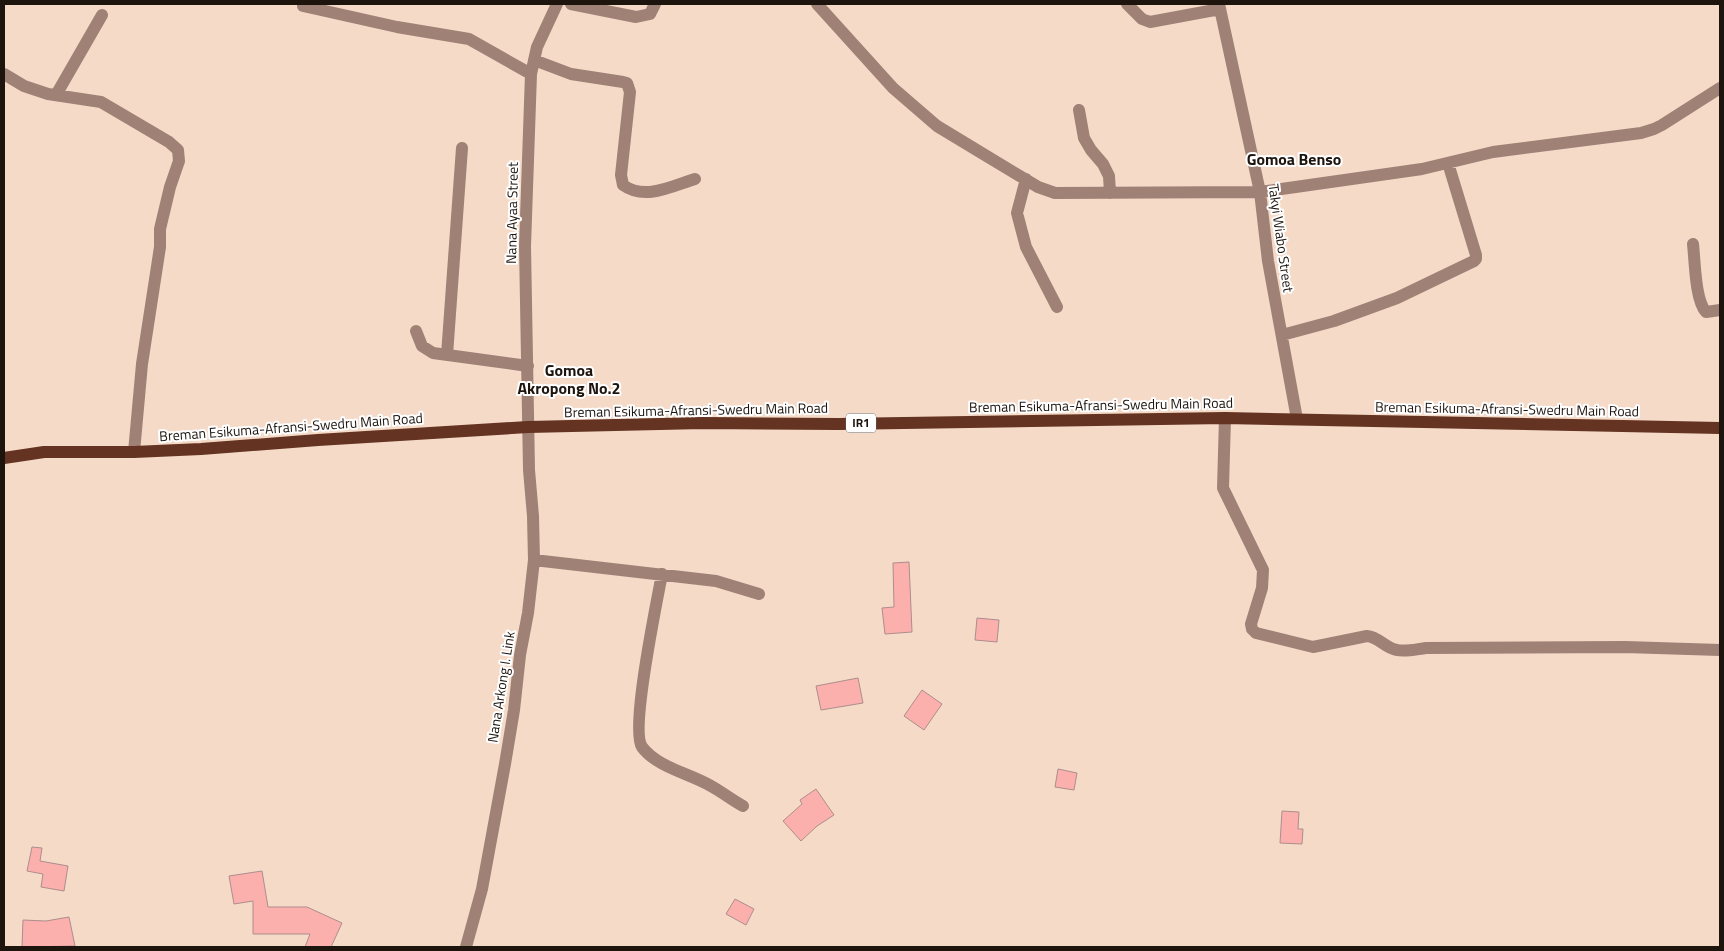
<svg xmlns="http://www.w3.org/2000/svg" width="1724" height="951" font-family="'Titillium Web',sans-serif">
	<rect width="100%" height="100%" fill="#f5dac8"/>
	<path fill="#fcb0ae" stroke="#ad8d8b" d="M909,562L912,632L885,634L882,608L894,607L893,563Z
		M977,618L999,620L997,642L975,640Z
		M858,678L863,703L821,710L816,686Z
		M922,690L942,704L924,730L904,716Z
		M1058,769L1077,773L1074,790L1055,787Z
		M816,789L834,815L817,826L801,841L783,821L802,804L800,800Z
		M1282,811L1299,812L1298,829H1303L1302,844L1280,843Z
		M32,847L42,848L40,861L68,866L64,891L41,887L43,874L27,871Z
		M262,871L268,907H307L342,923L331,947H305L310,934H253V901L234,904L229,876Z
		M735,899L754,909L746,925L726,914Z
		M69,917L75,946L22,947L23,920L46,921Z"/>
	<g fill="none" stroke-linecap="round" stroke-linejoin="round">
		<path stroke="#9f8176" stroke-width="12" d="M571,4L636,17L650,14L655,4
			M817,4L893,88L937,126L1038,187L1055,193L1260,192L1422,169L1493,152L1641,133L1654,129L1662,125L1720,88
			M1127,4L1142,19L1150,22L1220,9
			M1219,4L1260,192L1268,261L1297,419
			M303,6L397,27L469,39L531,74
			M534,60L571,74L623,82L627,83L630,92L621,175L623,185C645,201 672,186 695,179
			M4,74L24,86L48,94L101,102L169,142L178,150L179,161L170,187L160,229V247L142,364L134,452
			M56,95L102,15
			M1079,110L1084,138L1091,150L1103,164L1109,176L1110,193
			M1026,179L1017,213L1026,247L1057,307
			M1693,244C1695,261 1695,300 1706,312L1720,310
			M416,331L422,346L433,353L528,366
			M1282,335L1334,321L1397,298L1474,261L1476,259V255L1448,163
			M447,355L462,148
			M1225,418L1223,488L1263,570L1262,588L1251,624L1252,629L1256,633L1313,647L1367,636C1379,637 1385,648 1397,650C1405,652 1417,649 1426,648L1625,647L1720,650
			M534,560L716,581L759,594
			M662,574C657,601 630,730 642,747C658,768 689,773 711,786C722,792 732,800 743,806
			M466,947L482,889L505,764L514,710L520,655L528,613L534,560L533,516L529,470L525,246L531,74L537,47L557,4"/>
		<path stroke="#643322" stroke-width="12" d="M4,458L44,452H134L201,449L318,440L528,427L703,423L839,424L1225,418L1720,428"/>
	</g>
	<g text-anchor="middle" stroke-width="4" stroke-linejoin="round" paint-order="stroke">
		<rect fill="#fff" stroke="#615a56" stroke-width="1" x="846" y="413.5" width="30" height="19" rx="4"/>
		<g font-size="12" font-weight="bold" fill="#1d140e">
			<text x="861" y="427">IR1</text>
		</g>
		<g font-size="14" fill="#1d140e" stroke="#fff">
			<text transform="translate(512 213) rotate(-89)" y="5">Nana Ayaa Street</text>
			<text transform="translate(1281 238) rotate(82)" y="5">Takyi Wiabo Street</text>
			<text transform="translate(1101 405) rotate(-1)" y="5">Breman Esikuma-Afransi-Swedru Main Road</text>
			<text transform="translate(1507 409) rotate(1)" y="5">Breman Esikuma-Afransi-Swedru Main Road</text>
			<text transform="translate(696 410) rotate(-1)" y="5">Breman Esikuma-Afransi-Swedru Main Road</text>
			<text transform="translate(291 427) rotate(-4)" y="5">Breman Esikuma-Afransi-Swedru Main Road</text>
			<text transform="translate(501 687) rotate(-81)" y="5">Nana Arkong I. Link</text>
		</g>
		<g font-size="16" font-weight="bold" fill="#1d140e" stroke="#fff">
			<text x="1294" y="165">Gomoa Benso</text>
			<text x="569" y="376">Gomoa<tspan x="569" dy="18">Akropong No.2</tspan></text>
		</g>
	</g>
	<rect width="1724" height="951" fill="none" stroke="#1d140e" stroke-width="10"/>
</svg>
